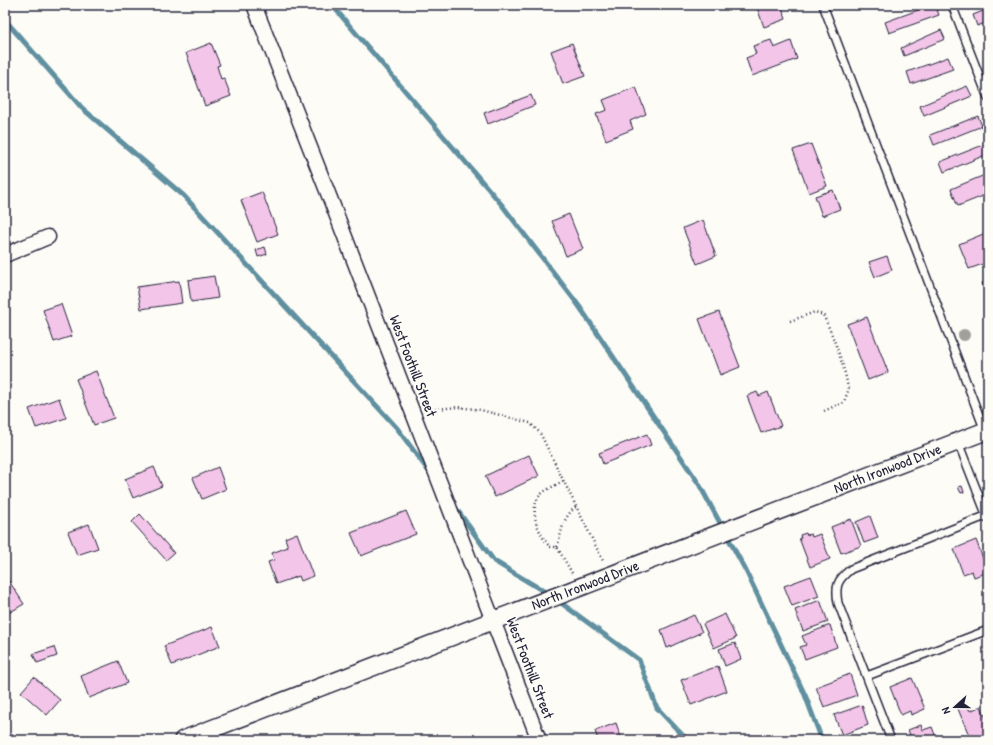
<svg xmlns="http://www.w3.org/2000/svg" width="993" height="745" font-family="'Patrick Hand',sans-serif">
	<rect width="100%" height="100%" fill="#fdfcf7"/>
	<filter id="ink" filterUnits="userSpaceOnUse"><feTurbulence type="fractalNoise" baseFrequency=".025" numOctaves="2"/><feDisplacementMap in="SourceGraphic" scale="8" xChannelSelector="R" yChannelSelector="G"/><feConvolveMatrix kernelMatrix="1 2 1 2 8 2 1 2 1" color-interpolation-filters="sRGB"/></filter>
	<g filter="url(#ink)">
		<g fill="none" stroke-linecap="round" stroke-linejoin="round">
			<path stroke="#6090a0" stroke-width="5" d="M332,5L502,205L579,306L699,484L746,571L805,695L822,740
				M5,20L82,108L184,196L397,428L430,473
				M455,507L494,561L550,595
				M557,600L639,660L657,708L687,740"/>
		</g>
		<path fill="#f3c5e8" stroke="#22223b" d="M756,5H781L786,19L764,27Z
			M932,5H935L939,15L889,33L885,22Z
			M988,9V22L977,26L973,15Z
			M941,30L945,39L904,56L901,48Z
			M771,40L774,48L791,41L797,59L752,76L746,58L756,54L753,46Z
			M211,43L220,65L217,66L221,79L224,78L231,96L205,106L186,53Z
			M572,43L585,76L563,84L551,51Z
			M948,57L953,69L911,84L907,72Z
			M967,86L972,96L924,116L920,106Z
			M636,87L646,114L630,121L633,129L606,140L596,114L607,110L603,100Z
			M531,95L535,105L488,124L484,113Z
			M978,116L982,126L934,145L930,135Z
			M988,143V154L944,172L940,162Z
			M811,144L827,186L809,193L793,150Z
			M987,174L988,194L958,206L951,189Z
			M833,190L840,209L822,216L815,196Z
			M262,192L278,234L257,242L241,200Z
			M569,214L583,249L566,256L552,221Z
			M703,220L716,256L697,264L683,228Z
			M988,232V262L969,269L959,244Z
			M265,247L267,254L258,257L256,250Z
			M887,256L892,270L875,277L869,262Z
			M214,276L218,298L191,302L188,280Z
			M988,280V294H986L982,283Z
			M179,281L182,303L141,309L137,287Z
			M61,304L72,336L54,342L43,310Z
			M719,312L740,367L720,375L699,319Z
			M867,317L888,372L868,380L847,324Z
			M96,371L114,418L94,425L76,379Z
			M757,392L759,396L768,392L781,426L761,433L747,396Z
			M59,398L66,418L36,428L29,409Z
			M647,434L651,445L603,464L599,453Z
			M529,455L539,476L495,497L485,476Z
			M154,467L162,486L133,498L125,479Z
			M218,467L226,489L202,499L193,478Z
			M962,486L964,492L961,493L958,487Z
			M406,511L416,534L361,556L351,533Z
			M140,514L174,553L166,560L132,522Z
			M870,516L878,538L864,543L856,522Z
			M851,519L861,546L841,553L831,527Z
			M89,524L98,548L77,555L68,532Z
			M297,533L313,576L301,581L299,576L276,584L268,562L274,560L272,553L288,547L285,538Z
			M806,533L807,535L811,534L812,537L820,534L830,559L810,567L799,538H801L800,535Z
			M976,540L988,572L974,577L972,571L963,574L954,549Z
			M5,575L24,604L7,614L5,610Z
			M811,576L819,596L792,606L784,586Z
			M820,600L828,622L803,631L795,610Z
			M725,614L736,638L714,648L703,624Z
			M694,615L702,632L667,648L661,630Z
			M830,625L837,647L805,659L800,647L806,645L802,636Z
			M212,627L220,646L172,665L164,646Z
			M735,643L741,659L725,666L719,649Z
			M54,647L57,656L37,663L33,654Z
			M118,661L127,683L89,698L81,676Z
			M718,666L727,691L691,705L681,680Z
			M850,674L857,695L824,707L816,687Z
			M34,677L60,700L47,715L21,692Z
			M912,678L925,709L911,715L910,711L901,715L890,687Z
			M862,705L868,725L842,735L834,715Z
			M967,705L970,711L981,706L988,723V738L984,740L983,738L979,740H971L958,709Z
			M616,723L622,740H598L595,731Z
			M921,725L923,730L932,727L937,740H912L908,730Z"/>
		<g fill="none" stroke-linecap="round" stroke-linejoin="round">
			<defs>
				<path id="service" d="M823,5L985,431
					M952,5L988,98
					M958,442L988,519
					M867,676L988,630
					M891,740L838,603C835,586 837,580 851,569L988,515"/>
				<path id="minor" d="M254,5L335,211L539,740
					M5,255L48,237"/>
				<g id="tertiary">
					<path id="s1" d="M183,740L988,430"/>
				</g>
			</defs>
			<use href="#service" stroke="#22223b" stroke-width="10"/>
			<use href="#minor" stroke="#22223b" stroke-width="17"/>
			<use href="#tertiary" stroke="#22223b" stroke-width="20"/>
			<path stroke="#22223b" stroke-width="2.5" stroke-dasharray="1 3" stroke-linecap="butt" d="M790,321L815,312L823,315C831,330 847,372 848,390C848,393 845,398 844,402L824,411
				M427,410L458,407L481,410L530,423L540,433L603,561
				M563,481C555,486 543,490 538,498C529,513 540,536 550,547H557L572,573
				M557,547C563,529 561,519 577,506"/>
			<use href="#service" stroke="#fdfcf7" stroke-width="7"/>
			<use href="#minor" stroke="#fdfcf7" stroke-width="14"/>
			<use href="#tertiary" stroke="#fdfcf7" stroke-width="17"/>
		</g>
		<circle fill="#a0a19c" cx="964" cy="335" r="6"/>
	</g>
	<g text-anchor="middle" stroke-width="4" stroke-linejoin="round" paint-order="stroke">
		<g font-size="15" fill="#22223b" stroke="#fdfcf7">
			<text transform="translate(413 366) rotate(69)" y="5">West Foothill Street</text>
			<text dy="5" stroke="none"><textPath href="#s1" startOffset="755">North Ironwood Drive</textPath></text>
			<text dy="5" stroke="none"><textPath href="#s1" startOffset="431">North Ironwood Drive</textPath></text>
			<text transform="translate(530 668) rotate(69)" y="5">West Foothill Street</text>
		</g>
	</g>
	<rect width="993" height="745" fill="none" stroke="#fdfcf7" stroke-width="20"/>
	<rect x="10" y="10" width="973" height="725" fill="none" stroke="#22223b" stroke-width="1.5" filter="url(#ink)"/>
	<g transform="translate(955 707) rotate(249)" stroke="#fdfcf7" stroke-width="3" paint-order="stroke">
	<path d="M0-3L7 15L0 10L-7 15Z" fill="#22223b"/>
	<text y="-6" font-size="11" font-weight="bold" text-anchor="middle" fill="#22223b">N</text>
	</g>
</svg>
